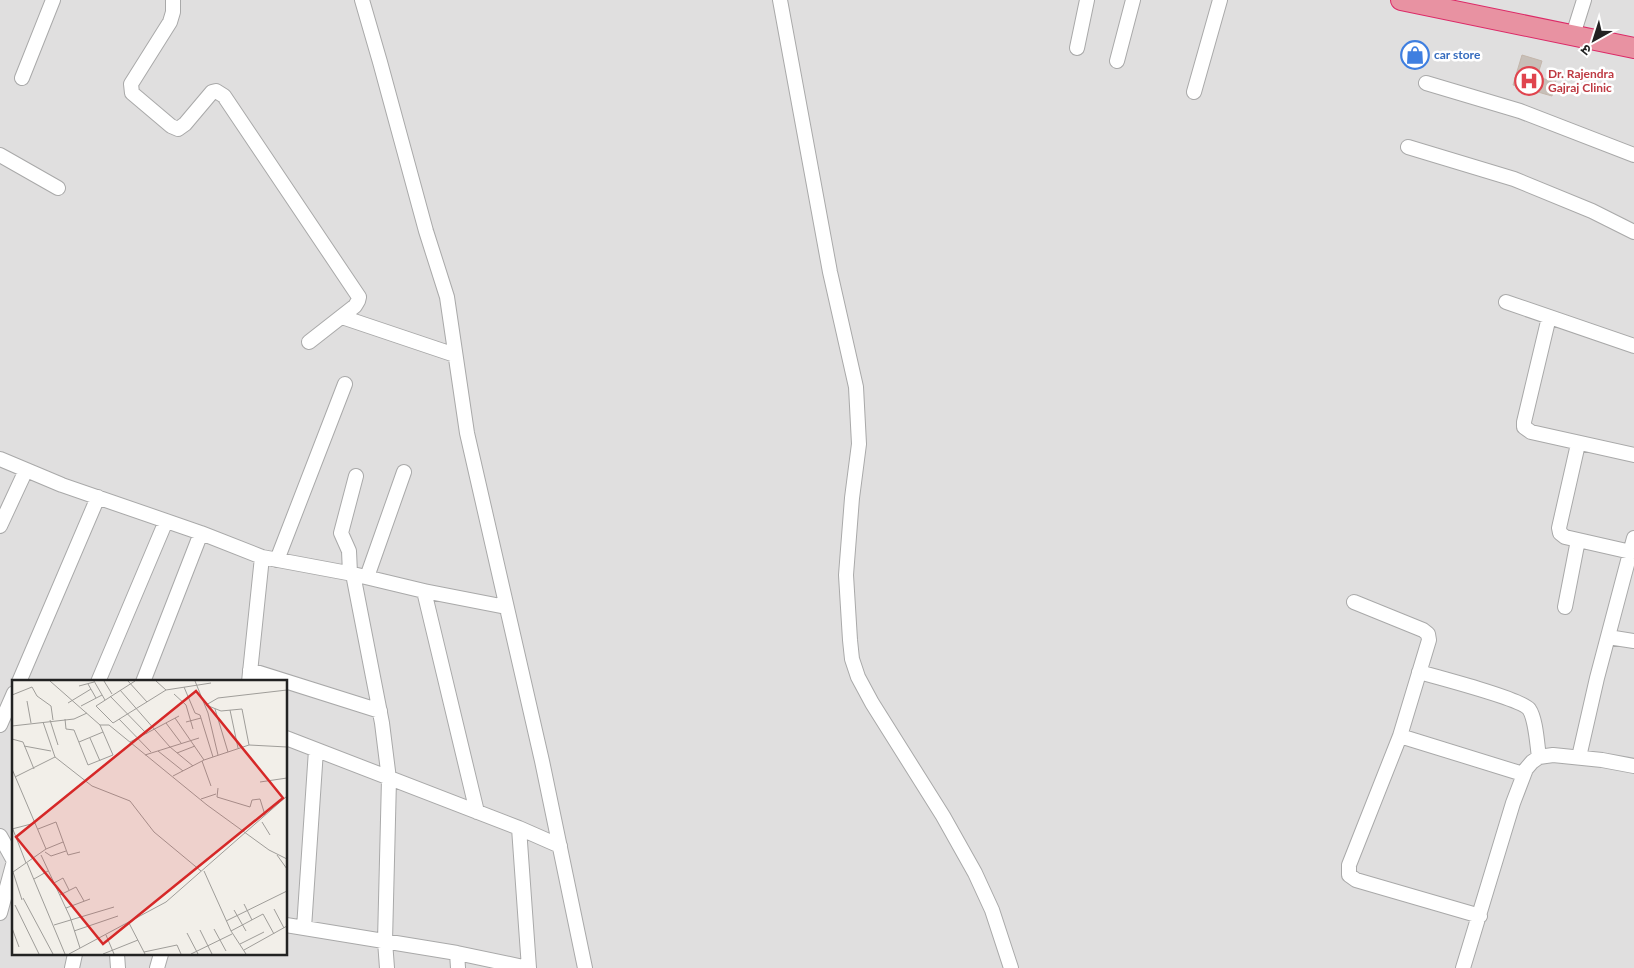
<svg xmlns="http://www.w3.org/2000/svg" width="1634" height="968" font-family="Lato,'Noto Sans Devanagari',sans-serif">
	<rect width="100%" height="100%" fill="#f2efe9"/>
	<path fill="#e0dfdf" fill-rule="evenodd" d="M0,0H1634V968H0ZM14,682H286V954H14Z"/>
	<path fill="#c7bfb8" stroke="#c4b6ab" d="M1522,55L1542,61L1537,77L1556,82L1552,96L1513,85Z"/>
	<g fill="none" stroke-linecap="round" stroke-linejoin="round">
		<defs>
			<path id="minor" d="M173,0V12L170,22L131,84L132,93L171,126L178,129L185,124L212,92L216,91L224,96L359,297L358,301L355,306L309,342
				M362,0L380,62L426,231L447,297L467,433L542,761L585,968
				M780,0L830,272L856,387L859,444L852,498L846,575L850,640L852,659L858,677L872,703L943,816L975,873L992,910L1011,968
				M1573,35L1584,0
				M1077,48L1087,0
				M1117,61L1133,0
				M22,78L53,0
				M1426,83L1520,111L1634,155
				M1194,92L1220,0
				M1408,147L1514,179L1592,211L1634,232
				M0,155L58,188
				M1506,302L1634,346
				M342,317L455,355
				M1549,317L1524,422V427L1531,432L1634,455
				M1578,444L1559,528L1560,533L1565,537L1631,552
				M0,459L62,485L201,533L262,557L353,574L424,591L506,607
				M0,526L26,470
				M277,560L345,384
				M350,573L349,551L341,533L356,476
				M353,574L382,723L389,779L385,941L387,968
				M367,577L404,472
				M424,591L477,812
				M1354,602L1423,630L1428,634L1429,640L1400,736L1349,865V875L1356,880L1480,916
				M1565,607L1578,540
				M1608,637L1634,641
				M250,670L380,711
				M1419,672C1437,677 1521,699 1529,709C1536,719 1537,744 1539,757
				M19,682L98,497
				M98,682L166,521
				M143,682L201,533
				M249,682L262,557
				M0,725L14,693
				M1400,736L1523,774
				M286,738L519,828L560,846
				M1579,757L1597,678L1634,538
				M519,828L529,968
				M0,836L14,861
				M0,913L14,861
				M286,925L457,953L528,968
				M304,928L316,750
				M457,953L458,968
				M117,954L118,968
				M72,968L75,954
				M157,968L161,954
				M1463,968L1513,803L1526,769L1532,762L1539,757L1553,755L1602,760L1634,766"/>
			<path id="highway" d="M1401,0L1634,48"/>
		</defs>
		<use href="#minor" stroke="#a9a9a9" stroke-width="16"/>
		<use href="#highway" stroke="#dc2a67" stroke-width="22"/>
		<use href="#minor" stroke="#fff" stroke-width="14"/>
		<use href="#highway" stroke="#e892a2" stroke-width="20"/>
	</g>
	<defs>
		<symbol id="shop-ring" viewBox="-11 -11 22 22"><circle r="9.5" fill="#fff" stroke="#3f7fe0" stroke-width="1.5"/><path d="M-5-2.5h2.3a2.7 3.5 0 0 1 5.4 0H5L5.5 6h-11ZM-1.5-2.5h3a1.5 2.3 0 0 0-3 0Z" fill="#3f7fe0"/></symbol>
		<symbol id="hospital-ring" viewBox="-11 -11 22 22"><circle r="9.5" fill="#fff" stroke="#e0444e" stroke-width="1.5"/><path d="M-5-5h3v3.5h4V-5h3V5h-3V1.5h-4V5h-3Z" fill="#e0444e"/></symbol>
	</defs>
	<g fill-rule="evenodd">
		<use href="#shop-ring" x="1399" y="39" width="32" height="32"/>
		<use href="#hospital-ring" x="1513" y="65" width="32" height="32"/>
	</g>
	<g text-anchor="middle" stroke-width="5" stroke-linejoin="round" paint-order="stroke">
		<g font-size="12" font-weight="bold" fill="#366cbe" stroke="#fff" text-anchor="start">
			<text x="1434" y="59">car store</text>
		</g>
		<g font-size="12" font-weight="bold" fill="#be3a42" stroke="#fff" text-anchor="start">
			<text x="1548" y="78">Dr. Rajendra<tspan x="1548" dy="14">Gajraj Clinic</tspan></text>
		</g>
	</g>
	<g transform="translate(12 680)">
		<rect width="275" height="275" fill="#f2efe9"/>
		<path fill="none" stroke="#9f9d99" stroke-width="1" d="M38,1L88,45L101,75L76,85L62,50L54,49L53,39M82,1L93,20M92,1L100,14M116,1L135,22M144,1L154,10L199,3M183,1L196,33L206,75M76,4L84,18M67,6L82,2M172,7L183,33L188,35L201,77M108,10L158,67L181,86M162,14L174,25L181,49M0,15L20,7L25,16L39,26L41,40M98,16L135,54M15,21L19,43M56,23L79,9M194,25L206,18L275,10M194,25L209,31L230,29L237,65M69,26L90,15M203,29L216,72M218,30L226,68M163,38L192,80M107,39L139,72M38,40L46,65M31,42L43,77L80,106L118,121L142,152L189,191M174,42L189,38M101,43L84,26L123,1M101,43L154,10M154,43L169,63M88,45H97L195,125L257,170L275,179M0,46L62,39L75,33M78,58L88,81M0,59L11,62L22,89M67,62L91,52M118,62L167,36M12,66L39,71M146,71L171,91M165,73L183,66M133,75L187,58M190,81L199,106M0,89L34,169L1,192L10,220M161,96L192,80L237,65L275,67M3,97L43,77M248,102L275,98M206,108L205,117L238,127L240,120L248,119L253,135M189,119L204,114M250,142L258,155M0,147L14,183M0,149L23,143M26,149L44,142L56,175L68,172M34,169L51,162M33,172L39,176L54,171M29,175L58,237L68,268M265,175L275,189M15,183L53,274M192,191L219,251L234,274M22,199L36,191M42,203L51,198L57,210M48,215L64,207L72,221M11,218L41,274M232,224L240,240M3,225L27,274M54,228L78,219M262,229L272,248M222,230L234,251M214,241L275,211M117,243L133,274M42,245L102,227M0,248L7,267M202,249L214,271M188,250L200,274M62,251L106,236M219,251L251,234L262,254M175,253L186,274M94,255L102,274M228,264L252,252M232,270L275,246M132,272L165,265L169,274M57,274L154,222L275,116M91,274L126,260M179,274L220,254"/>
		<path fill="#d62828" fill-opacity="0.15" stroke="#d62828" stroke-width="2.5" d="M184,11L271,118L91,264L4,157Z"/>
		<rect width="275" height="275" fill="none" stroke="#222" stroke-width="2.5"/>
	</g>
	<g transform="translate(1594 40) rotate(219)" stroke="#ffffff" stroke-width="4" paint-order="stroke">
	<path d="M0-4L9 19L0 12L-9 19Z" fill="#222222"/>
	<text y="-8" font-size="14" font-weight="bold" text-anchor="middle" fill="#222222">उ</text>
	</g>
</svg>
